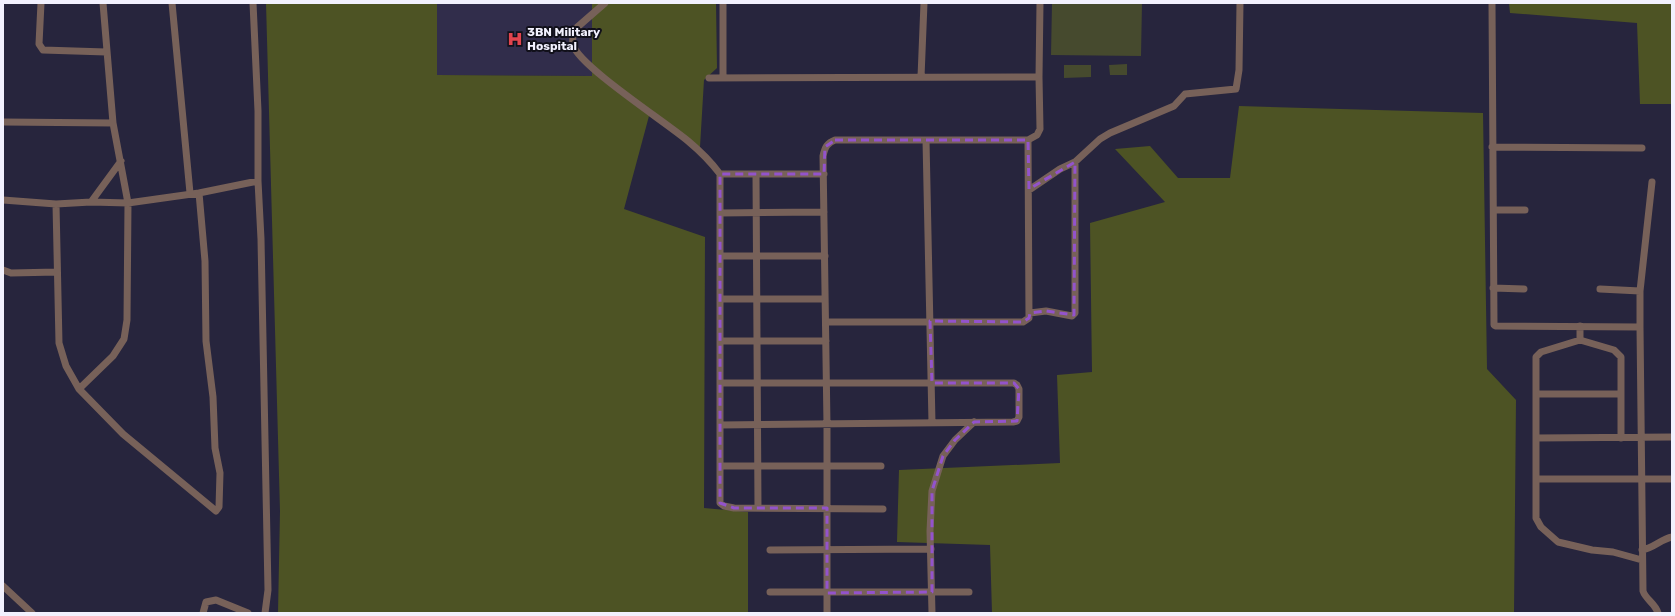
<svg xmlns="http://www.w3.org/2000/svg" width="1675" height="616" font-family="Rubik,sans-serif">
	<rect width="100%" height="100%" fill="#27253d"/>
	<path fill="#312d4b" d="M437,3H592V76L437,75Z"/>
	<path fill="#464a2e" d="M1052,3H1142L1141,56L1051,55Z
		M1127,64V75H1110L1109,65Z
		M1064,65H1091V77L1064,78Z"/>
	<path fill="#4d5324" d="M266,3H437V75L592,76V3H716L717,68L704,80L700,147L649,116L624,209L705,237L704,508L748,512V613H278L280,511Z
		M1509,3H1672V104H1640L1637,23L1510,13Z
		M1239,106L1483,113L1487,369L1516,400L1514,613H992L990,545L897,542L899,470L1060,463L1057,375L1092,372L1090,223L1165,202L1115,149L1150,146L1178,178H1230Z"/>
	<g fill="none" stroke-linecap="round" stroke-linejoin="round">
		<path stroke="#776159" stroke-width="7" d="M41,3L39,44L43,50L106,52
			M172,3L190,193
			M253,3L258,111V181L261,239L268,590L265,613
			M605,3L574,30C573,35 572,40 573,45C579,66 667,123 688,141C700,151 711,162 720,174V503L724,506L734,508L883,509
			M1492,3L1494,325L1496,326L1640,327L1643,591C1646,600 1655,603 1658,613
			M921,77L924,3
			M709,78L1039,77L1040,3
			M723,78V3
			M3,122L113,123
			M926,140L932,423
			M1492,147L1642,148
			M720,174H824
			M756,174L758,508
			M1029,190L1060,169L1075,162L1100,139L1110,133L1174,106L1185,94L1236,89L1239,70L1240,3
			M3,200L56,204L91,202L128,203L199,193L258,181
			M91,202L121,161
			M56,204L59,343L66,366L79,389L123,434L216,511L219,507L220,473L215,448L213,397L206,341L205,261L199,193
			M1494,210H1525
			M720,213L824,212
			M720,256H825
			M3,270L11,273L57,272
			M1493,288L1524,289
			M1600,289L1640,291V327
			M1640,291L1652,182
			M720,299H825
			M1030,313L1046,311L1072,316L1075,313V162
			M826,322H1023L1029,318L1028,140
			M1580,326V340L1614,350L1621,357V438
			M720,341H826
			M79,389L113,356L124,339L127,320L128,203L113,123L103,3
			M1536,394H1621
			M720,425L1013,422L1017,421L1019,417V389L1017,385L1014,383H720
			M1536,438V357L1541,352L1580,340
			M720,466H881
			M1536,479H1672
			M770,550L931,549
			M1642,550C1654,548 1661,539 1672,537
			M1642,560L1613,552L1592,550L1558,542L1541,527L1536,518V438L1672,437
			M3,586L32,613
			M770,592H969
			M203,613L206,602L216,600L248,613
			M827,613V425L823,156C825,147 827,143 835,140H1028L1037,135L1040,129L1039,77
			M932,613L930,531L932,491L943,456L955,440L974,422"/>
	</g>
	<path fill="none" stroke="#9353cc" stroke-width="3" stroke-dasharray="8 5" stroke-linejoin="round" d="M835,140H1028L1029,189L1075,162L1074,315L1046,311L1030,313L1029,318L1023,322L930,321L932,383H1014L1019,389L1017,421L974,422L955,440L943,456L932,491V592L827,593V508H734L720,503V174H824L825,147Z"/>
	<defs>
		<symbol id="hospital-bare" viewBox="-9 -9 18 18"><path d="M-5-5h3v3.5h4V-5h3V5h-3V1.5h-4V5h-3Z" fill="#e0444e" stroke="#11101a" stroke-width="2.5" paint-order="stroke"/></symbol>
	</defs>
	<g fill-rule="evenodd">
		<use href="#hospital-bare" x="504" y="28" width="22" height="22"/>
	</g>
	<g text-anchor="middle" stroke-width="4" stroke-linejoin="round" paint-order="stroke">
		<g font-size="12" font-weight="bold" fill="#f2f1fe" stroke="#11101a" text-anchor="start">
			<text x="527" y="36">3BN Military<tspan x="527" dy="14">Hospital</tspan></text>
		</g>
	</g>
	<rect width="1675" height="616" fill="none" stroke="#f2f1fe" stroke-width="8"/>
</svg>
